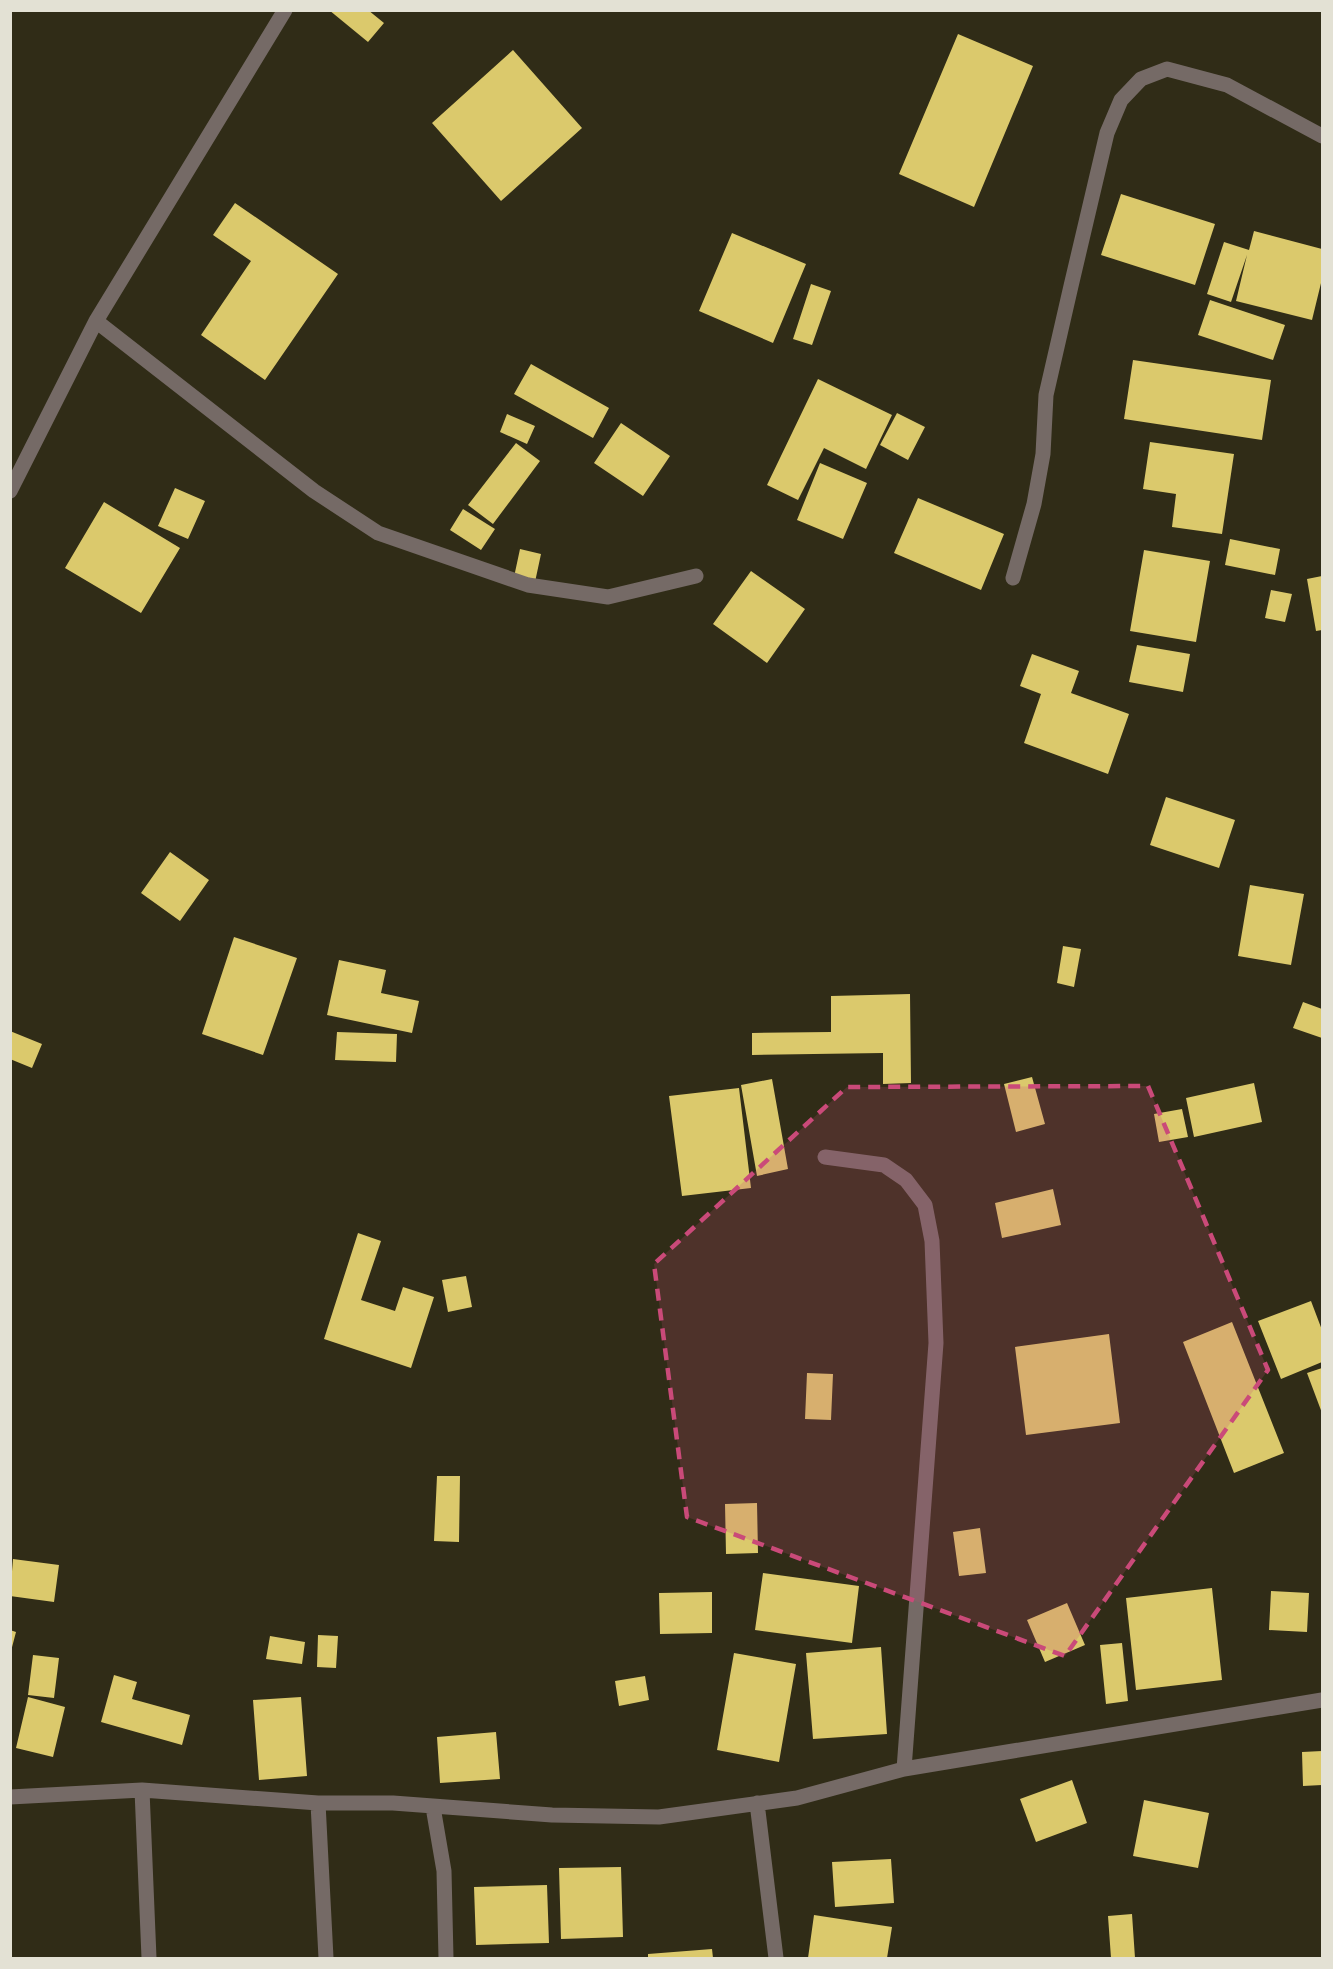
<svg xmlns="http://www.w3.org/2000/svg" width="1333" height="1969" font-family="'Exo 2',sans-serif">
	<rect width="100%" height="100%" fill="#302c17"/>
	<path fill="#dbc96c" d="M329,10H368L384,23L368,42Z
		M958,34L1033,66L974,207L899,174Z
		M513,50L582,128L501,201L432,123Z
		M1121,194L1215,224L1195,285L1101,255Z
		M235,203L338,274L265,380L201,335L251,261L213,235Z
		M1254,231L1322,249V279L1312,320L1236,301L1247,255L1231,302L1207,294L1224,242L1249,250Z
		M732,233L806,264L773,343L699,311Z
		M811,284L831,291L812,345L793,339Z
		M1210,300L1285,325L1273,360L1198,335Z
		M1133,360L1271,380L1262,440L1124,419Z
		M531,364L609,408L593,438L514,394Z
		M818,379L892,415L866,469L824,448L798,500L767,485Z
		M897,413L925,427L908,460L880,445Z
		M507,414L535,426L527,444L500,432Z
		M621,423L670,456L643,496L594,463Z
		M1150,442L1234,454L1222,534L1172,527L1176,494L1143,489Z
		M516,443L540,461L493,524L468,505Z
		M820,463L867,483L843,539L797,520Z
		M175,488L205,501L188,539L158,526Z
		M918,498L1004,534L981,590L894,553Z
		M104,502L180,548L141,613L65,568Z
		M463,509L495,529L481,550L450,530Z
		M1230,539L1280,549L1275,575L1225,565Z
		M520,549L541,554L535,582L514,577Z
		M1144,550L1210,561L1196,642L1130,631Z
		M751,571L805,609L767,663L713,624Z
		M1322,576V630L1316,631L1307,579Z
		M1271,590L1292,594L1285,622L1265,618Z
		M1137,645L1190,654L1183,692L1129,682Z
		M1032,654L1079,671L1071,693L1129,714L1108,774L1024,743L1041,694L1020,686Z
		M1166,797L1235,820L1219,868L1150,845Z
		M170,852L209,880L180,921L141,893Z
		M1250,885L1304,894L1291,965L1238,956Z
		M234,937L297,958L263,1055L202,1034Z
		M1063,946L1081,949L1074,987L1057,983Z
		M339,960L386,970L381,993L419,1001L412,1033L327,1015Z
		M910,994L911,1083L883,1084V1053L752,1055V1033L831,1032V996Z
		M1303,1002L1322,1009V1038L1293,1028Z
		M10,1031L42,1044L32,1068L10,1059Z
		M337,1032L397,1034L396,1062L335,1060Z
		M1032,1077L1045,1124L1016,1132L1004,1084Z
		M772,1079L788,1169L757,1176L741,1085Z
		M1254,1083L1262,1122L1194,1137L1186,1098Z
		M739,1088L751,1188L682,1196L669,1096Z
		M1182,1109L1188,1137L1159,1142L1154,1114Z
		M1053,1189L1061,1225L1002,1238L995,1203Z
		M358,1233L381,1241L361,1300L395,1311L403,1287L434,1297L411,1368L324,1339Z
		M466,1276L472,1307L448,1312L442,1280Z
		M1311,1301L1322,1330V1362L1281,1379L1258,1321Z
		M1232,1322L1284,1453L1234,1473L1183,1342Z
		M1109,1334L1120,1423L1026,1435L1015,1347Z
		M1322,1368V1413L1307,1373Z
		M807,1373L833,1374L831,1420L805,1419Z
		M437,1476H460L459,1542L434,1541Z
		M757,1503L758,1553L726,1554L725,1504Z
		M980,1528L986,1573L959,1576L953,1532Z
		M13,1559L59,1565L54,1602L10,1596Z
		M763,1573L859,1586L852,1643L755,1630Z
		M1212,1588L1222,1680L1136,1690L1126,1598Z
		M1271,1591L1309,1593L1307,1632L1269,1630Z
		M712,1592V1633L660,1634L659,1593Z
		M1067,1603L1085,1645L1045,1662L1027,1620Z
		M10,1630L16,1632L11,1651H10Z
		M318,1635L338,1636L336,1668L317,1667Z
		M270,1636L305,1642L302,1664L266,1659Z
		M1122,1643L1128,1701L1106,1704L1100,1645Z
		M881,1647L887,1734L813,1739L806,1653Z
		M734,1653L796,1664L779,1762L717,1750Z
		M33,1655L59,1658L54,1698L28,1695Z
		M114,1675L137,1682L132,1699L190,1715L182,1745L101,1722Z
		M645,1676L649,1700L619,1706L615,1681Z
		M28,1697L65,1707L53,1757L16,1748Z
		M301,1697L307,1776L259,1780L253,1700Z
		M496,1732L500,1779L440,1783L437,1737Z
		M1322,1751V1785L1303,1786L1302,1752Z
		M1072,1780L1087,1823L1036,1842L1020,1799Z
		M1144,1800L1209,1813L1198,1868L1133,1856Z
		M891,1859L894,1903L835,1907L832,1862Z
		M621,1867L623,1937L561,1939L559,1868Z
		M547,1885L549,1943L476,1945L474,1887Z
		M1132,1914L1135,1958H1111L1108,1916Z
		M814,1915L892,1927L887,1958H808Z
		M712,1949L713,1958H648V1954Z"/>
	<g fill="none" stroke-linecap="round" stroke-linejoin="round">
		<path stroke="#756a66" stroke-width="15" d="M96,321L314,491L378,533L528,585L608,597L696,576
			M10,491L96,321L285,10
			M1013,578L1034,504L1043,454L1046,395L1071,286L1107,133L1121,100L1141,79L1167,69L1227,85L1322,136
			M825,1157L884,1165L906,1180L925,1205L932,1241L936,1343L904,1769
			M142,1790L149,1958
			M10,1797L142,1790L318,1803H393L552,1815L659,1817L797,1798L904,1769L1322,1700
			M318,1803L326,1958
			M757,1803L776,1958
			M433,1807L444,1871L446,1958"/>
	</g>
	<path fill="#ca4a79" fill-opacity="0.2" stroke="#ca4a79" stroke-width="4.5" stroke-dasharray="12 8" stroke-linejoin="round" d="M1148,1086L1268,1370L1065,1656L687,1517L654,1264L847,1087Z"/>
	<rect width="1333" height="1969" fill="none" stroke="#e3e1d4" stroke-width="24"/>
</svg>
